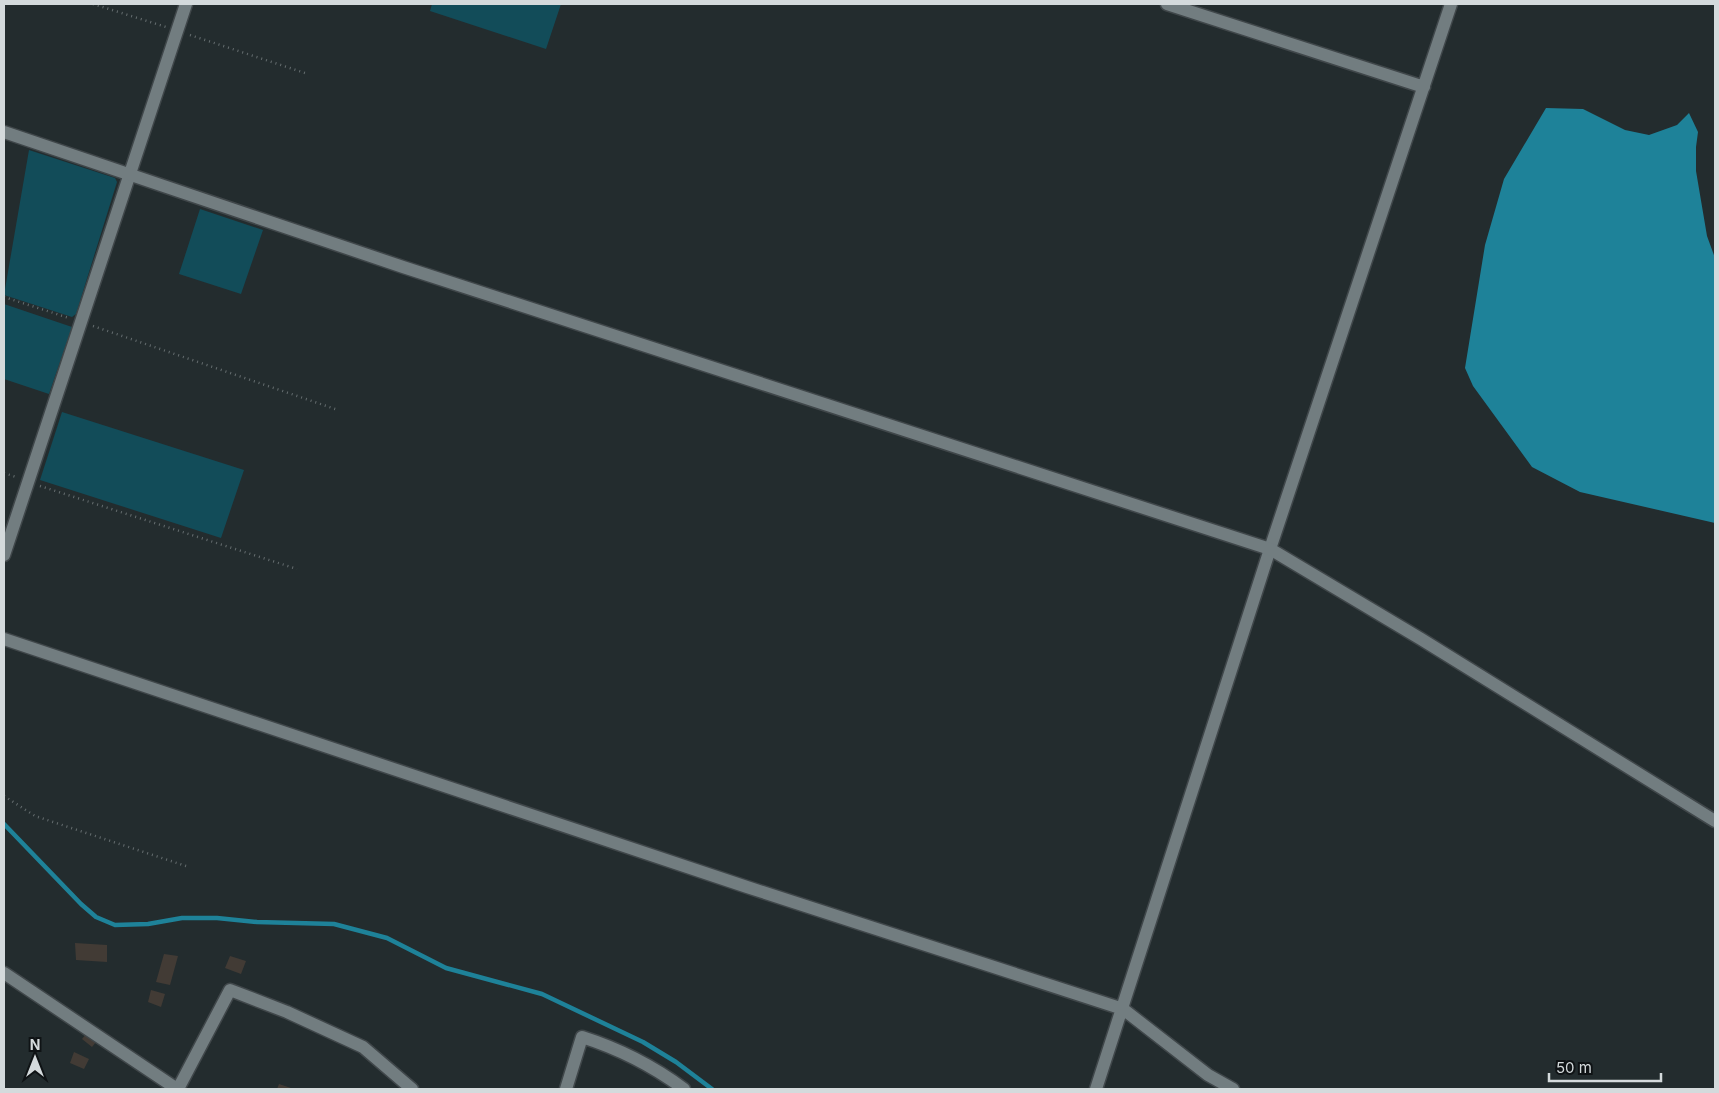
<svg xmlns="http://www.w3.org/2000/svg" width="1719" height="1093" font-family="Inter,sans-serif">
	<rect width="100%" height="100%" fill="#232c2e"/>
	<path fill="#124c59" d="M432,4H561L546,49L430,11Z
		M29,150L115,178L117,182L76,314L72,317L4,295Z
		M200,209L263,230L241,294L179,274Z
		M4,304L72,327L49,394L4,379Z
		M62,412L244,470L221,538L40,480Z"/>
	<path fill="#1e8299" d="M1546,108L1583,109L1625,130L1649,135L1677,125L1689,113L1698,132L1696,147V171L1707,236L1715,258V523L1580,492L1532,467L1473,386L1465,368L1485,245L1504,179Z"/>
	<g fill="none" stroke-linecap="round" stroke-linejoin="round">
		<path stroke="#1e8299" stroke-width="4.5" d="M4,824L81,904L96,917L115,925L148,924L182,918H217L257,922L334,924L387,938L446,968L542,994L643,1042L676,1062L712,1089"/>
	</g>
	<path fill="#423b35" d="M75,943L107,945V962L76,960Z
		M164,954L178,956L170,985L156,982Z
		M230,956L246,961L241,974L225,968Z
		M151,990L165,994L161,1007L148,1002Z
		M86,1034L96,1042L92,1047L82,1039Z
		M74,1052L89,1059L84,1069L70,1063Z
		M279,1084L294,1089H277Z"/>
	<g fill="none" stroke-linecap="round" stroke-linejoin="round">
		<defs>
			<path id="minor" d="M1167,4L1424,87
				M4,555L186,4
				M4,639L747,887L1123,1009L1208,1075L1233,1089
				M4,973L177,1089
				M178,1089L230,990L287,1012L363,1047L412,1089
				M566,1089L582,1037C620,1049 653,1066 684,1089
				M1096,1089L1270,549L1451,4"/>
			<path id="tertiary" d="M4,132L403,267L1270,549L1421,639L1715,821"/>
		</defs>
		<use href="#minor" stroke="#40474a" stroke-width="15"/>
		<use href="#tertiary" stroke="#40474a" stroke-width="15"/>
		<path stroke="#666e70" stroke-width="2.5" stroke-dasharray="1 4" stroke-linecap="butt" d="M93,4L166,27
			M190,35L305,73
			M4,297L69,318
			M93,326L338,410
			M4,473L16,477
			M40,486L297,569
			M4,796L35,816L189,867"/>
		<use href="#minor" stroke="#727d80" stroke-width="12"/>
		<use href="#tertiary" stroke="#727d80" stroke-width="12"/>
	</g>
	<rect width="1719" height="1093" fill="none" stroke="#d4dadc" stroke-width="10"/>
	<g transform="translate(35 1058)" stroke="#0f1315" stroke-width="4" paint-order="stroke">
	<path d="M0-4L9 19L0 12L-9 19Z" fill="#d4dadc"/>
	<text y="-8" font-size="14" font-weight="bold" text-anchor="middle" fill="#d4dadc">N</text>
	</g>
	<path d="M1549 1073v8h112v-8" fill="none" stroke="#d4dadc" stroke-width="2.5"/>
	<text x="1556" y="1073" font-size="15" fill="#d4dadc" stroke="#0f1315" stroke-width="4" paint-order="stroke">50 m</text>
</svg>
